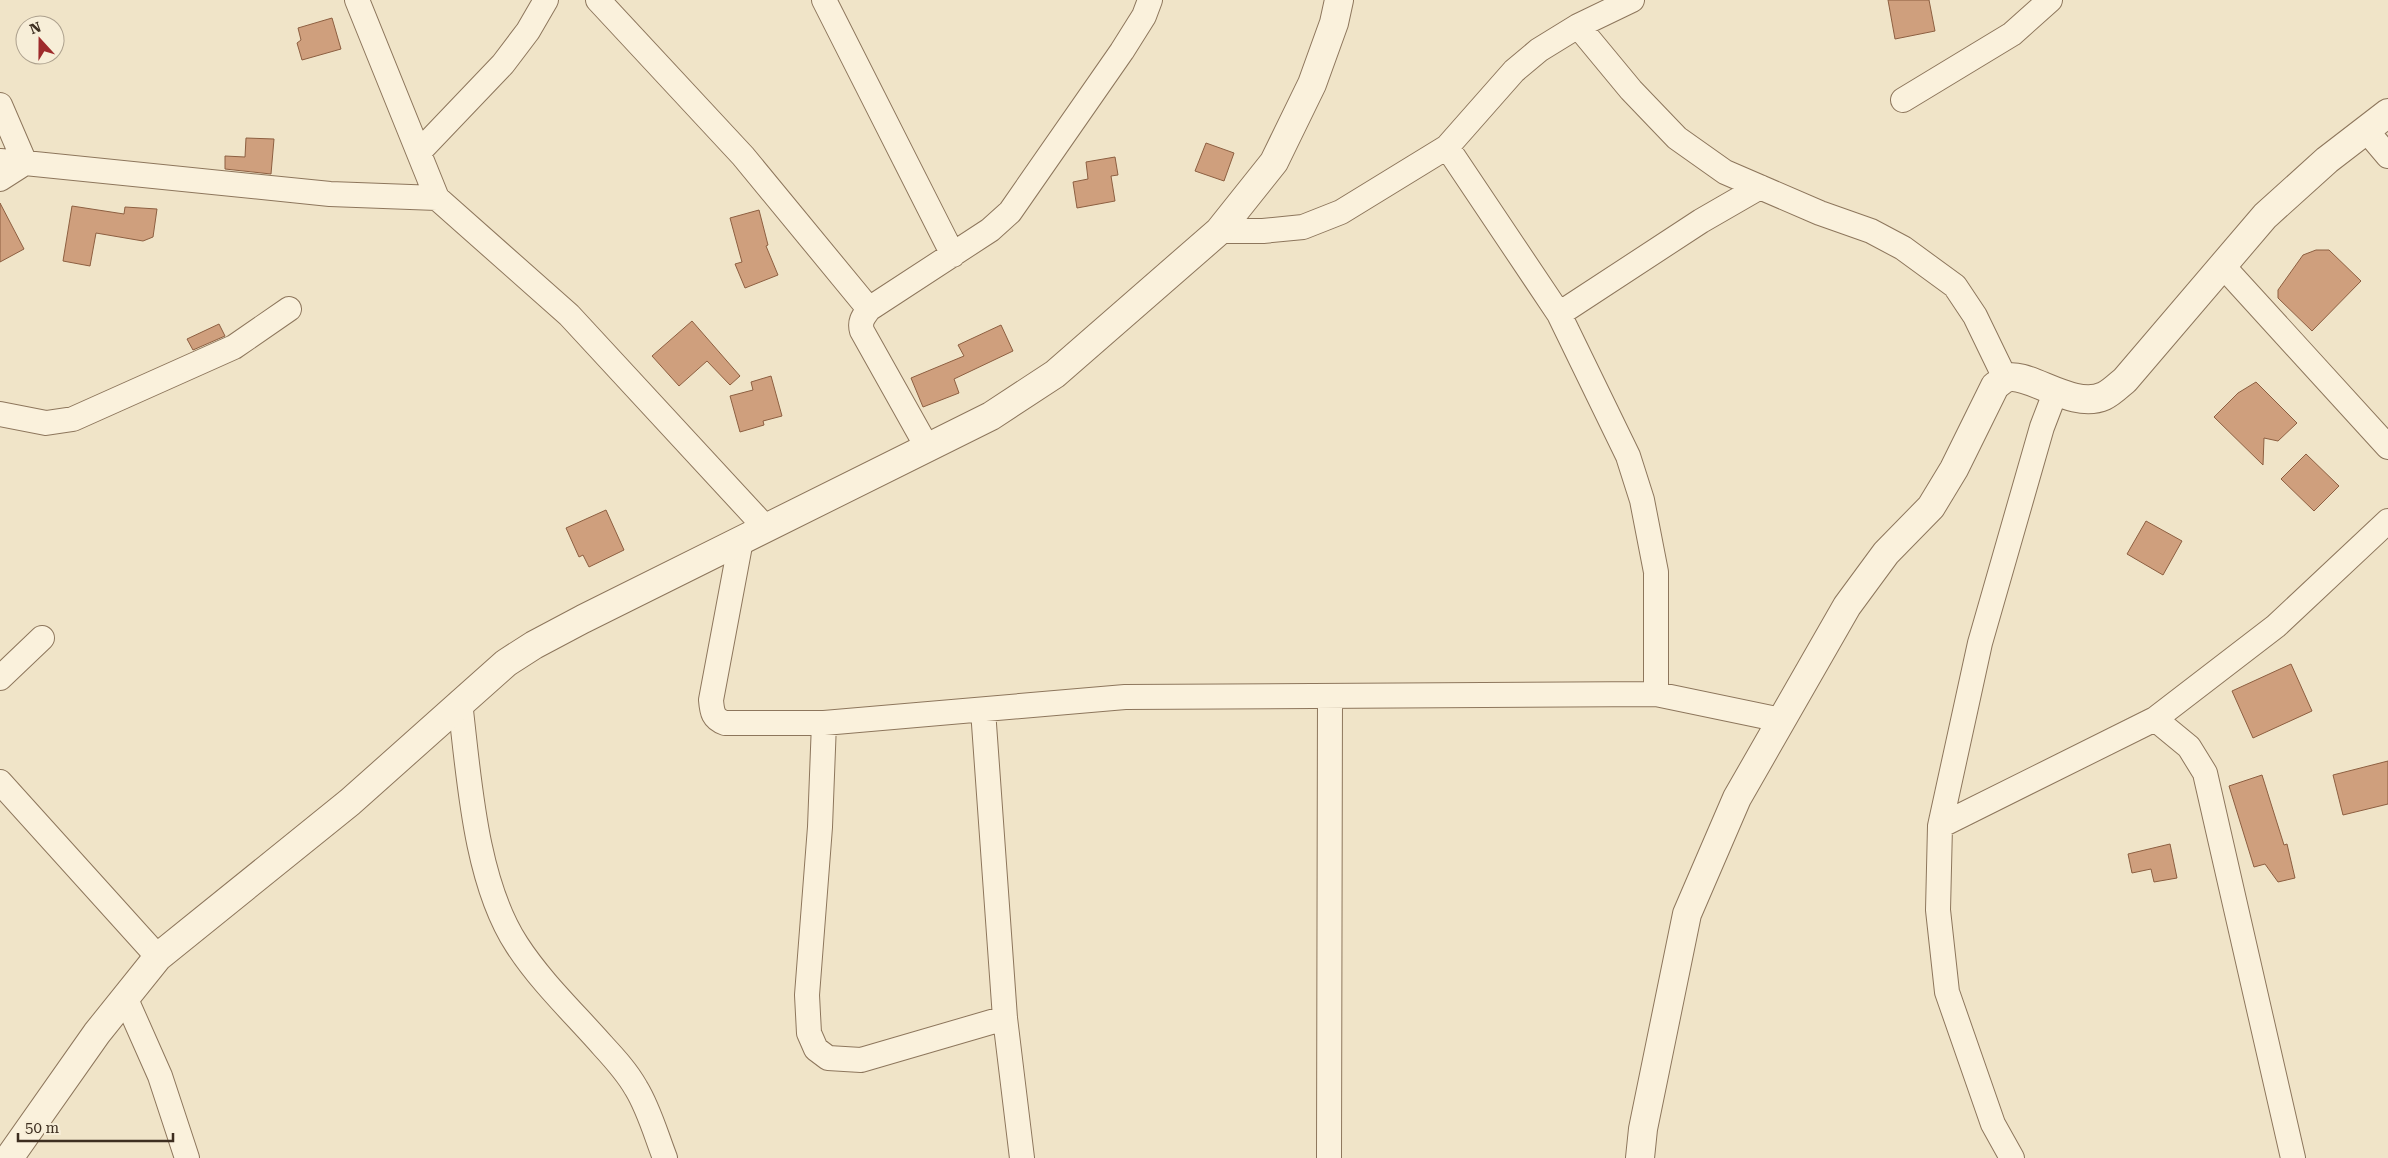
<svg xmlns="http://www.w3.org/2000/svg" width="2388" height="1158" font-family="'Roboto Serif',serif">
	<rect width="100%" height="100%" fill="#f0e4c8"/>
	<path fill="#cf9f7d" stroke="#8d5f41" d="M1888,0H1929L1935,31L1895,39Z
		M332,18L341,49L302,60L297,43L301,40L298,28Z
		M246,138L274,139L271,174L225,169V156L245,157Z
		M1206,143L1234,153L1224,181L1195,171Z
		M1115,157L1118,175L1111,176L1115,201L1077,208L1073,182L1088,179L1086,162Z
		M0,203L24,249L0,262Z
		M72,206L124,214L125,207L157,209L153,237L143,241L96,233L90,266L63,261Z
		M759,210L768,245L766,246L778,275L745,288L735,264L742,262L730,218Z
		M2316,250H2329L2361,281L2312,331L2278,298V290L2303,255Z
		M692,321L740,376L730,385L707,361L679,386L652,356Z
		M219,324L225,336L193,350L187,339Z
		M1001,325L1013,351L954,379L959,393L923,407L911,378L964,356L958,345Z
		M771,376L782,416L763,421L764,425L740,432L730,396L753,390L751,382Z
		M2256,382L2297,423L2278,441L2264,438L2263,465L2214,417L2238,393Z
		M2306,454L2339,486L2314,511L2281,479Z
		M606,510L624,550L589,567L583,555L579,557L566,528Z
		M2146,521L2182,541L2163,575L2127,554Z
		M2291,664L2312,711L2253,738L2232,691Z
		M2388,761V804L2343,815L2333,775Z
		M2262,775L2284,845L2287,844L2295,878L2278,882L2265,864L2254,867L2229,786Z
		M2170,844L2177,878L2154,882L2151,869L2132,873L2128,854Z"/>
	<g fill="none" stroke-linecap="round" stroke-linejoin="round">
		<defs>
			<path id="minor" d="M357,0L437,198L569,315L765,527
				M598,0L743,156L869,309
				M824,0L953,255
				M1578,26L1631,90L1677,138L1725,172L1820,213L1871,231L1903,248L1955,286L1975,316L2005,378
				M1903,100L2012,34L2050,0
				M0,105L25,163L330,194L437,198
				M2366,130L2388,156
				M1447,147L1559,314L1628,456L1642,500L1656,572V694
				M419,152L503,64L528,31L546,0
				M0,161L25,163L0,179
				M1219,231H1263L1303,227L1341,212L1447,147L1514,71L1539,50L1578,26L1632,0
				M2222,265L2388,447
				M1559,314L1701,221L1760,187
				M0,414L46,423L73,419L234,347L289,309
				M927,447L862,331C859,321 864,316 869,309L990,230L1010,212L1122,51L1144,16L1150,0
				M741,540L711,700C712,712 713,719 725,723H824L1125,697L1656,694L1781,720
				M0,678L42,638
				M460,702C469,777 475,881 517,945C541,982 574,1013 603,1046C615,1059 627,1072 636,1088C649,1109 656,1135 665,1158
				M983,710L1005,1018L1022,1158
				M2155,719L2276,626L2388,521
				M824,723L820,827L807,995L809,1033L816,1049L828,1058L861,1060L1005,1018
				M0,782L158,957
				M1940,826L2155,719L2189,747L2205,773L2293,1158
				M125,997L160,1076L187,1158
				M1329,1158L1330,696
				M2012,1158L1993,1124L1947,992L1938,910L1940,826L1980,643L2042,427L2055,393"/>
			<path id="tertiary" d="M9,1158L97,1033L158,957L350,802L506,663L534,645L583,619L991,416L1055,374L1219,231L1274,162L1312,84L1334,23L1339,0
				M1640,1158L1643,1129L1687,914L1737,798L1847,606L1886,553L1931,507L1954,469L1995,386C1998,384 2001,381 2004,379C2025,368 2071,411 2104,396C2111,393 2119,385 2125,380L2265,216L2327,160L2388,113"/>
		</defs>
		<use href="#minor" stroke="#8d765c" stroke-width="26"/>
		<use href="#tertiary" stroke="#8d765c" stroke-width="30"/>
		<use href="#minor" stroke="#faf1dc" stroke-width="24"/>
		<use href="#tertiary" stroke="#faf1dc" stroke-width="28"/>
	</g>
	<g transform="translate(40 40) rotate(339)"><circle r="24" fill="#f7eed8" stroke="#ada18e"/>
	<path d="M0-4L9 19L0 12L-9 19Z" fill="#9e2a2b"/>
	<text y="-8" font-size="14" font-weight="bold" text-anchor="middle" fill="#3d2e20">N</text>
	</g>
	<path d="M18 1133v8h155v-8" fill="none" stroke="#3d2e20" stroke-width="2.5"/>
	<text x="25" y="1133" font-size="15" fill="#3d2e20" stroke="#f7eed8" stroke-width="4" paint-order="stroke">50 m</text>
</svg>
